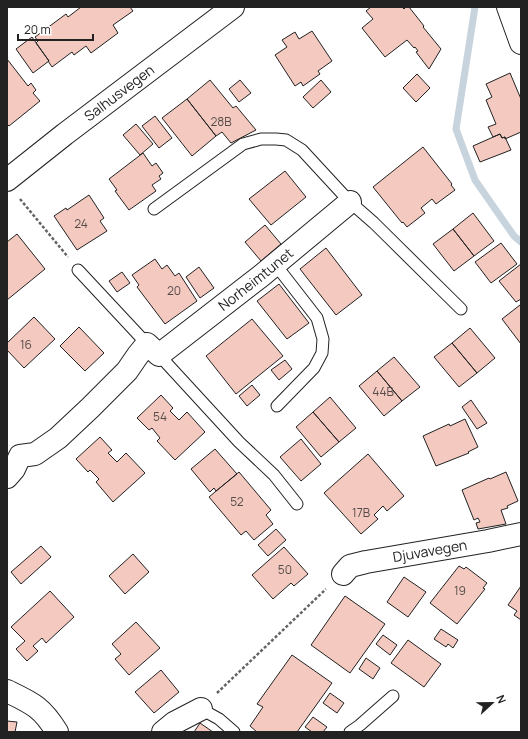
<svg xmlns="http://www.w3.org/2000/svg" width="528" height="739" font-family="Manrope,sans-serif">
	<rect width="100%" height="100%" fill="#fff"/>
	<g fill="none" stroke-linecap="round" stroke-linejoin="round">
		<path stroke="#c7d3dd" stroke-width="7" d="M475,7L456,129L475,180L514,236L521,242"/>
	</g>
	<path fill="#f3c9c0" stroke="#222" d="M81,7H130L133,11L113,25L118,33L91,53L86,46L74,55L72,52L52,67L48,61H49L36,43L38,41L35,37L66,14L68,17Z
		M371,7H402L404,9L406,7H409L424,26L423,27L441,49L429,69L416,52L418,51L415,47L414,48L407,40L385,57L362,28L373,19L366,11Z
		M312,31L332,61L318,71L320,74L303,86L301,82L295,86L275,55L287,47L282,40L295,32L299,39Z
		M32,37L49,61L33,73L16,49Z
		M7,59L28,86L31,83L36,90L33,93L40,101L9,126L7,124Z
		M510,73L521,99V132L505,139V137L502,138L500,134L493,137L488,127L496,124L486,100L492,97L486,84Z
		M417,74L430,88L416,102L403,88Z
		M210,80L233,108L236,106L256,130L231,143L222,132L216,136L187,99Z
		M240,80L251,93L239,102L229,89Z
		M321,80L331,92L313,108L303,97Z
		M187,99L216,136L192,156L162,118Z
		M155,116L172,138L159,148L142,126Z
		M136,124L153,144L140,155L123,135Z
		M500,134L502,138L505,137L511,150L480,162L473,146Z
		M423,147L452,184L451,185L455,190L436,204L432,199L421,208L425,213L407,227L403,222L402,223L373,187Z
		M143,153L152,166L156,163L163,173L159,176L161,179L152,185L156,191L129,210L115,191L117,190L109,179Z
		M285,171L306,197L271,225L249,199Z
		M89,195L104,218L100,221L107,231L77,250L54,216L66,208L67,210Z
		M473,213L494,241L474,256L453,229Z
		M265,225L281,244L261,261L245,242Z
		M453,229L474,256L454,271L433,244Z
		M17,234L45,269L7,300V242Z
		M501,243L517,264L491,283L475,262Z
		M326,248L362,295L336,315L300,269Z
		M155,259L162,269L167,265L175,276L179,273L197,301L165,324L137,287L139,285L132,275Z
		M521,264V299L516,302L499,281Z
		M199,267L214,288L200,298L186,277Z
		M122,272L130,283L117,292L109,281Z
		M279,284L309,323L287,339L257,301Z
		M520,305L521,307V344L502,319Z
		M34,317L55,339L24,368L7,350V343Z
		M252,319L283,356L236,394L206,356Z
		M79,327L104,353L85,371L60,346Z
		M470,328L495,358L477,373L452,343Z
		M452,343L477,373L459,387L434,357Z
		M394,357L420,387L402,401L377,371Z
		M285,360L292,369L279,380L271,370Z
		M377,371L402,401L384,416L359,386Z
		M252,385L260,395L247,406L239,396Z
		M161,395L173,408L170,411L179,420L187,412L205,432L175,460L157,441L160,438L152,428L149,430L137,418Z
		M330,397L356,428L339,442L313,412Z
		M471,400L487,423L477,429L462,407Z
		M313,412L339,442L321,457L296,427Z
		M465,419L478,447L468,452L469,453L436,466L423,436L449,424L450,426Z
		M100,437L112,450L108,453L117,462L126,453L145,473L113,502L96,482L99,479L90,470L88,472L76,459Z
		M301,439L321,464L301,481L280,457Z
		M215,449L237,474L216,491L214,488L210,492L191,469Z
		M368,454L404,496L387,511L383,506L374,515L378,519L361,534L324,493Z
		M239,472L271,510L266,515L273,524L254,540L246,531L241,535L209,497Z
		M506,472L518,501L507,506L508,508L501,510L506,524L478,529L476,523L480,522L478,518L474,520L462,490L489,478L490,479Z
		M276,529L286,540L268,556L258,545Z
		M41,546L51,557L21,584L11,572Z
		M284,547L308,574L294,586L291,583L273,599L252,575Z
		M133,554L149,572L125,594L109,576Z
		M459,566L464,569L466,567L487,583L483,588L485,589L457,624L430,603Z
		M404,577L426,592L408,617L387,602Z
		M521,586V620L514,615L517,611L508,605Z
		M50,591L74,617L46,643L42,638L33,646L38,651L27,661L16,649L25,641L11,627Z
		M345,596L385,624L350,673L311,645Z
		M136,622L160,648L129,675L115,659L121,654L112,644Z
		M441,629L458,640L453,648L448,644L446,647L434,639Z
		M383,635L397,645L390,655L376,644Z
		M408,640L441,664L424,687L391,663Z
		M292,655L332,683L297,732H257L250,726L263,707L257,704Z
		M366,658L380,668L373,679L359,669Z
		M161,670L179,692L154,713L135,692Z
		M330,693L344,703L337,713L323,703Z
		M313,717L327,727L323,732H312L305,727Z
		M7,721L17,722L15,732H7Z
		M200,723L213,732H194Z"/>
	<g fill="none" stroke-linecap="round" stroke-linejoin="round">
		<defs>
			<path id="lane" d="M154,209L243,144L261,139H276L286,140L302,150L350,202L374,223L461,309
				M275,264L317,318L323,339L322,353L314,368L277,406
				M78,270L147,344
				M159,355L239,442L274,475L297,504
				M201,709L219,719L234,732
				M350,732L360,725L393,696"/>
			<g id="street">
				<path d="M508,7L521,43"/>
				<path id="s1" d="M7,477L14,469L20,456L35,454L58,438L90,408L127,371L138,355L147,344L159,355L261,276L350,202"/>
				<path id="s2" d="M343,574L350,566L366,562L488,541L521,534"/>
				<path d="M7,691C32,703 42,707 57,732"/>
				<path d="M163,732L174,723L201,709"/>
			</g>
			<g id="secondary">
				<path id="s3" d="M7,180L65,134L233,7"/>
			</g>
		</defs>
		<use href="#lane" stroke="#222" stroke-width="13"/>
		<use href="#street" stroke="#222" stroke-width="24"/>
		<use href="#secondary" stroke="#222" stroke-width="24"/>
		<path stroke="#646464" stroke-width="2.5" stroke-dasharray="3 2" stroke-linecap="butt" d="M20,199L68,257
			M217,693L326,589"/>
		<use href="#lane" stroke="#fff" stroke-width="11"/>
		<use href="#street" stroke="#fff" stroke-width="22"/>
		<use href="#secondary" stroke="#fff" stroke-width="22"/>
	</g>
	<g text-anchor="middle" stroke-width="3" stroke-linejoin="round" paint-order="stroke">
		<g font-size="12" fill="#564c4a">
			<text x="221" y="126">28B</text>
			<text x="81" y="228">24</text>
			<text x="174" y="295">20</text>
			<text x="26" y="349">16</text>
			<text x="383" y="396">44B</text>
			<text x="160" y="421">54</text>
			<text x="237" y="506">52</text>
			<text x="361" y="517">17B</text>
			<text x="285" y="574">50</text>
			<text x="460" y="595">19</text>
		</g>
		<g font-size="14" fill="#222" stroke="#fff">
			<text dy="5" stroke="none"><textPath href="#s3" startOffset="142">Salhusvegen</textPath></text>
			<text dy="5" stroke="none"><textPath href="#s1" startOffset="337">Norheimtunet</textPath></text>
			<text dy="5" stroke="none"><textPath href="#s2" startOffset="92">Djuvavegen</textPath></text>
		</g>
	</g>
	<rect width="528" height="739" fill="none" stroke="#222222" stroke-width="16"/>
	<g transform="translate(492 703) rotate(68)" stroke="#ffffff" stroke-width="3" paint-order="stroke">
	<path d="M0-3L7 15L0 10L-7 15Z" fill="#222222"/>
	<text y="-6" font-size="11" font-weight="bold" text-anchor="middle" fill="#222222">N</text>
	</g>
	<path d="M18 34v6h75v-6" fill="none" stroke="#222222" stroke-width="2"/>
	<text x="24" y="34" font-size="12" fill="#222222" stroke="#ffffff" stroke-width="3" paint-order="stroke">20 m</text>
</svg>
